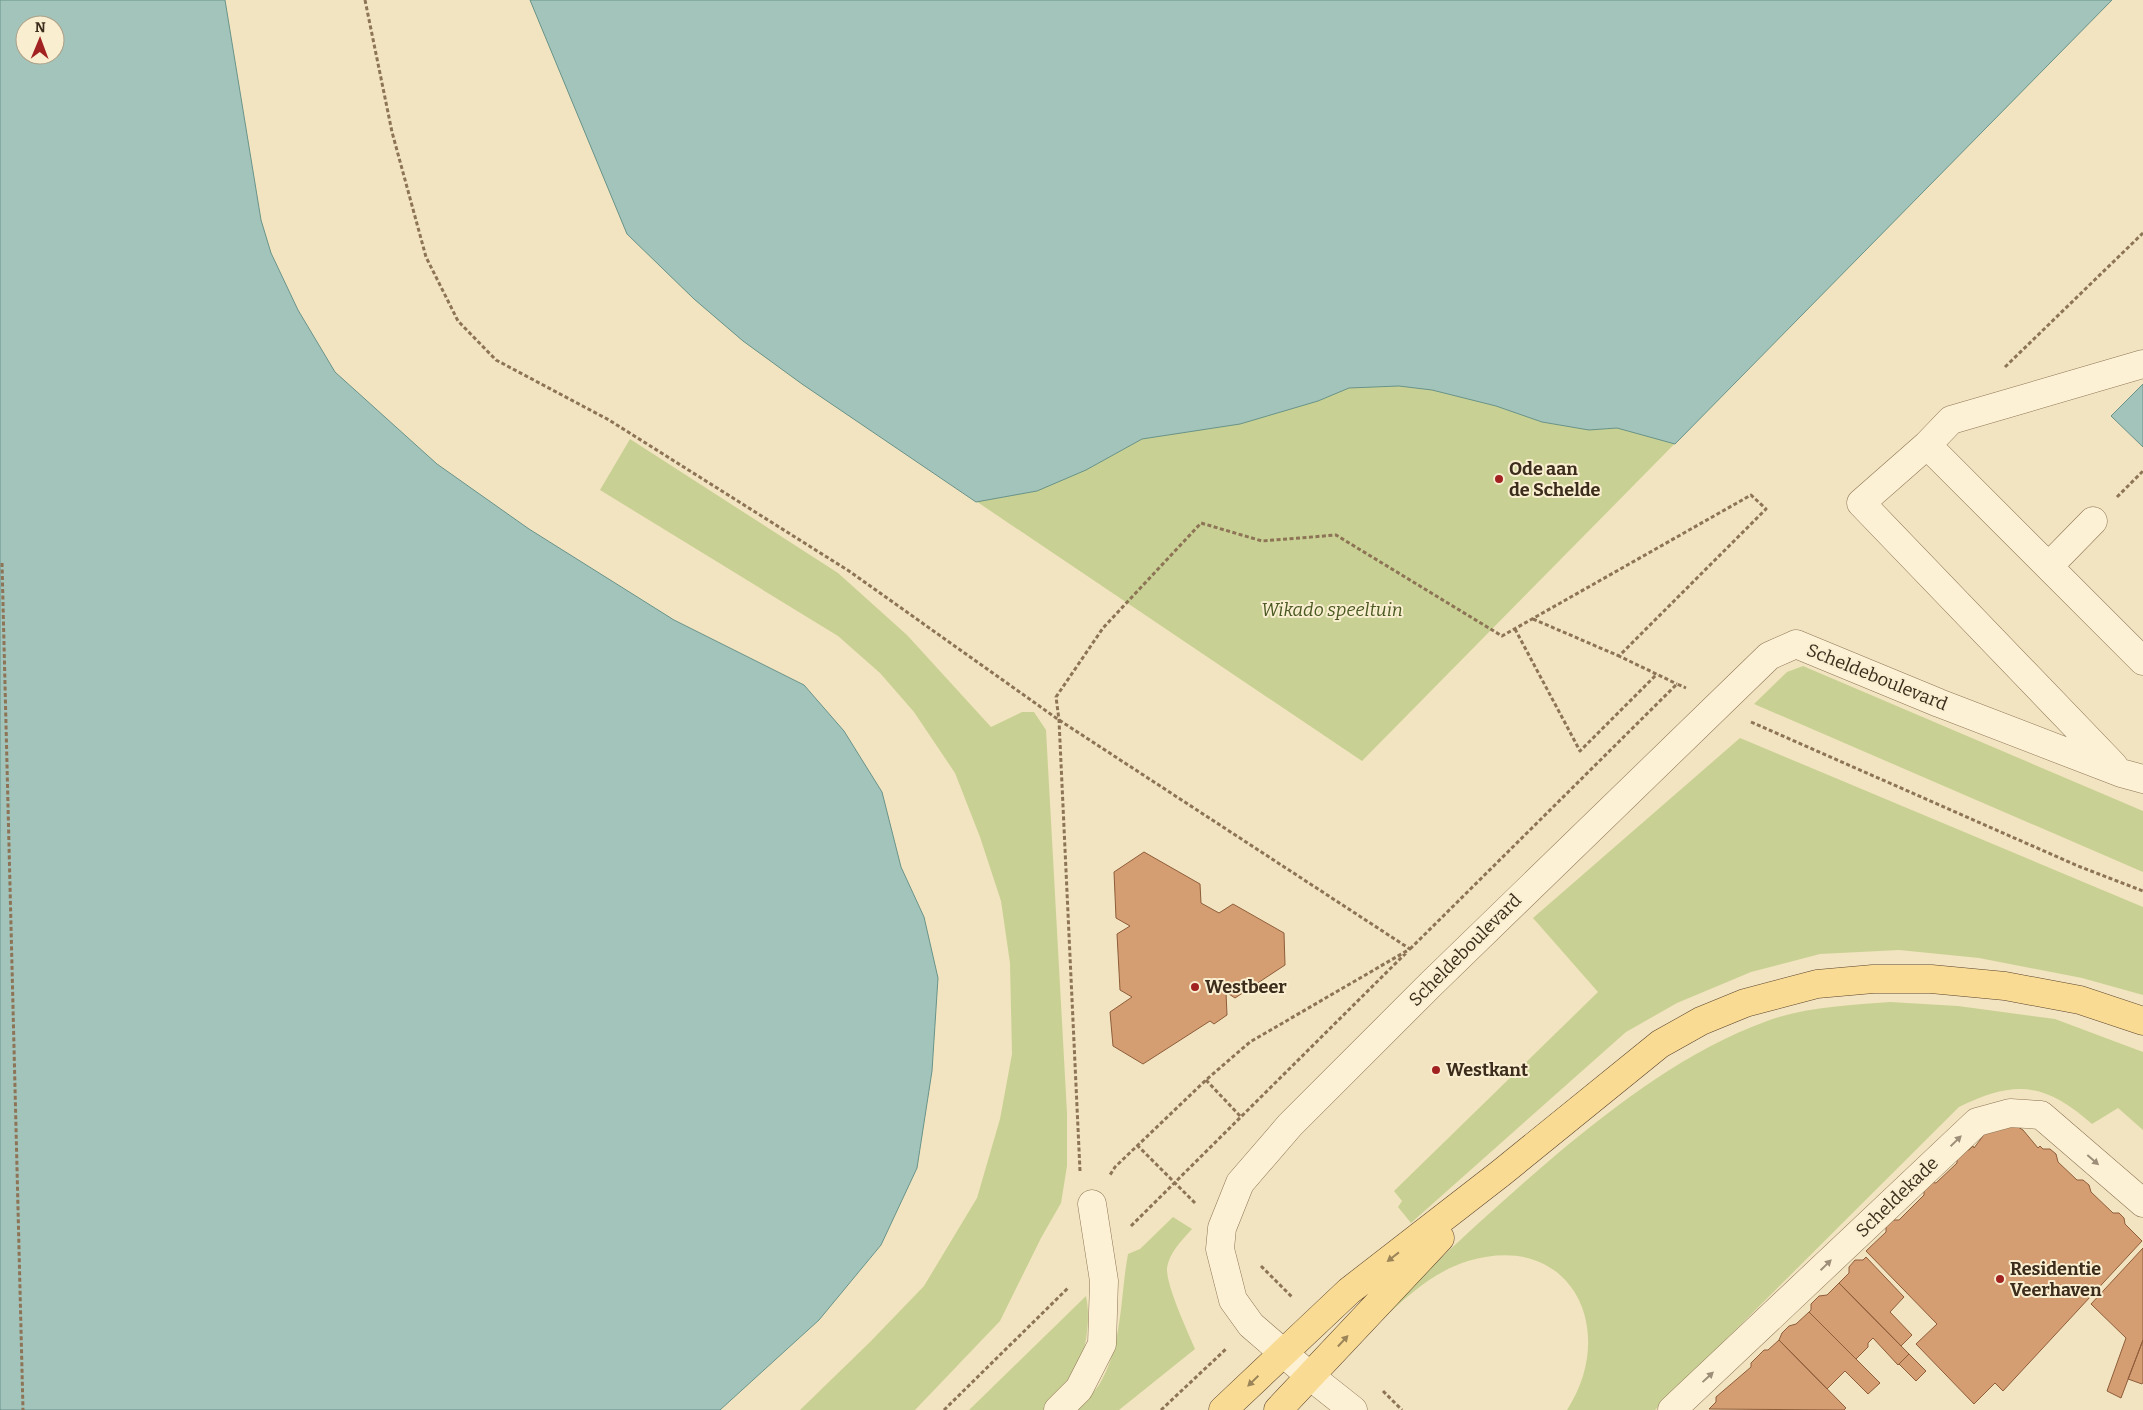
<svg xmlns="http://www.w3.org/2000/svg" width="2143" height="1410" font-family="Bitter,serif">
	<rect width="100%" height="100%" fill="#f2e4c0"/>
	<path fill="#c8d193" d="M530,0H2112L1362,761L802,384L743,341L694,299L627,234Z
		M630,439L838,573L907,635L991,727L1022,712H1034L1046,730L1067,1113V1166L1061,1203L1041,1238L1000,1321L915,1410H800L870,1342L924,1286L977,1198L1000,1119L1012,1054L1010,963L1001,901L980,837L955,773L914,712L880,673L838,636L600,490Z
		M1803,666L2143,811V872L1754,704L1787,672Z
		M1740,738L2143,907V995L2082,978L1979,958L1899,950L1820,954L1751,972L1677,1003L1626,1032L1411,1223L1398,1207L1402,1201L1394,1191L1598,992L1533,918Z
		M1890,1002L1958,1006L2055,1019L2143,1052V1130L2118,1108L2092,1124C2045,1083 2016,1079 1959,1107L1655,1410H1567C1619,1330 1571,1230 1468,1261C1433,1272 1407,1296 1381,1321L1379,1319C1436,1261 1495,1207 1557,1154C1621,1101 1688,1050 1767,1021C1804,1007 1851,1005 1890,1002Z
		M1173,1217L1192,1229C1182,1240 1169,1253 1167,1268C1166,1286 1188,1332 1195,1349L1119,1410H1075C1082,1402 1093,1394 1099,1385C1123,1346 1120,1297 1128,1254L1140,1249Z
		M1086,1296C1092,1323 1084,1368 1066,1389C1059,1397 1050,1403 1043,1410H969Z"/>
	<path fill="#a3c4bb" stroke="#699389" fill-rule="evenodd" d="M0,0H225L261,220L271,253L298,310L335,372L437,464L529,529L674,620L804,685L844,731L882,792L901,867L924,917L938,978L932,1071L917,1168L881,1245L819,1320L720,1410H0ZM25,25H55V55H25Z
		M530,0H2112L1675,444L1617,428L1589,430L1542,422L1496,406L1432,390L1399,386L1349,388L1318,401L1240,424L1142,439L1086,470L1037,491L976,502L802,384L743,341L694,299L627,234Z
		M2143,384V447L2111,416Z"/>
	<path fill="#d49d72" stroke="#8e5d3a" d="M1144,852L1200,884L1201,903L1219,913L1233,904L1284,933L1285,965L1235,998L1226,992L1227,1015L1214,1024L1210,1021L1143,1064L1113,1046L1110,1012L1132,997L1120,990L1117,934L1130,926L1116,918L1114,872Z
		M2013,1124L2023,1130L2038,1148L2040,1146L2043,1149H2050L2056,1154L2058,1162L2077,1180H2083L2089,1185L2091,1192L2113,1213H2119L2124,1218L2125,1224L2142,1241L2003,1391L1995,1383L1974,1404L1916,1344L1937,1324L1866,1251L1886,1232V1226L1893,1220H1899L1924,1195V1189L1930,1182L1936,1183L1957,1163V1157L1963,1150H1969L1973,1146L1974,1148L1986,1132Z
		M2143,1248V1340L2121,1398L2107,1391L2126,1338L2091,1304Z
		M1866,1257L1904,1297L1890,1312L1912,1335L1901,1346L1839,1283L1849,1273V1267L1855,1260H1863Z
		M1839,1283L1909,1354L1898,1365L1873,1338L1868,1343V1347L1856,1359L1809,1312L1811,1310V1304L1819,1296L1827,1295Z
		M1809,1312L1880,1383L1868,1394L1845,1371L1827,1389L1779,1340L1782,1333L1789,1326L1796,1324Z
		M1779,1340L1846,1408L1844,1410L1709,1409L1716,1402V1397L1751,1367V1363L1764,1350H1768Z
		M2143,1340V1382L2142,1384L2128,1379Z
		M1909,1354L1926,1371L1916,1381L1899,1364Z"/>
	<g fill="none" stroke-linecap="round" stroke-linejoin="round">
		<defs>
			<path id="minor" d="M1927,445L2143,661
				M2049,566L2093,521
				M2114,766L1861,503L1927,445L1951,420L2143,364
				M1058,1410L1079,1389L1102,1344L1104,1281L1092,1204
				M1353,1410L1310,1376L1251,1325L1233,1300L1220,1249L1222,1228L1240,1183L1290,1125L1430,985L1769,656L1796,644L1939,703L2121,773L2143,779
				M1672,1410L1977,1122L2010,1113L2041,1115L2143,1203"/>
			<path id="major" d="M1223,1410L1349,1291L1501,1173L1660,1044L1701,1021L1745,1003L1817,984L1873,979H1931L2005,986L2080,1000L2143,1021
				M1278,1410L1440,1238"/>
		</defs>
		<use href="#minor" stroke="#8d7456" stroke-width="29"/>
		<use href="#major" stroke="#5a422b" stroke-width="29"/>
		<path stroke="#8d7456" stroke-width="3" stroke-dasharray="4 2.5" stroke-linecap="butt" d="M365,0L392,132L426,257L458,321L496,360L609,420L849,571L1059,720L1410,949L1250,1042L1206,1080L1115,1167L1110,1175
			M2005,367L2143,233
			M2117,497L2143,471
			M2,563L23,1410
			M1533,619L1619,656
			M1515,629L1580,751L1657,674
			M1751,722L2078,866L2143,891
			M1410,949L1677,684L1686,688
			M1206,1080L1241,1117
			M1137,1145L1195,1203
			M1080,1171L1059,720L1056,697L1103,628L1201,523L1262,541L1336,535L1502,636L1751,495L1766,509L1619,656L1677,684
			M1131,1226L1406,953
			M1261,1266L1292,1297
			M1383,1391L1402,1410
			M944,1410L1068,1288
			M1161,1410L1226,1349"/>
		<use href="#minor" stroke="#fcf1d4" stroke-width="28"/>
		<use href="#major" stroke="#f9db94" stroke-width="28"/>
	</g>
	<defs><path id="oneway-solid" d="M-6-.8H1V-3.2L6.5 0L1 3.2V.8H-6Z" transform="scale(1.25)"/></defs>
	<g fill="#9c8e78">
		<use href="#oneway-solid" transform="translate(1956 1141) rotate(-44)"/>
		<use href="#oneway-solid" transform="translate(2093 1160) rotate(41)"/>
		<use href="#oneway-solid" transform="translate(1826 1265) rotate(-44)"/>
		<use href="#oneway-solid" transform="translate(1708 1377) rotate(-43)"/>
	</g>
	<g fill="#9a8458">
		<use href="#oneway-solid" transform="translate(1393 1257) rotate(142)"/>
		<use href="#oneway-solid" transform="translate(1343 1341) rotate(-47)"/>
		<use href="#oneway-solid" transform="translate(1253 1381) rotate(136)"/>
	</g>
	<g fill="#a12220" stroke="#f9eed0" stroke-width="2">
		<circle cx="1499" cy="479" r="5"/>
		<circle cx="1195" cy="987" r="5"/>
		<circle cx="1436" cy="1070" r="5"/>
		<circle cx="2000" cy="1279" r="5"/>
	</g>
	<g text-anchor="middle" stroke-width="4" stroke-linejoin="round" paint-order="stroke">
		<g font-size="18" font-weight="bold" fill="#3b2c1c" stroke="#f9eed0" text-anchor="start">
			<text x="1509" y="475">Ode aan<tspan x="1509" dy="21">de Schelde</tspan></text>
			<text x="1205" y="993">Westbeer</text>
			<text x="1446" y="1076">Westkant</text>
			<text x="2010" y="1275">Residentie<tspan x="2010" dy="21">Veerhaven</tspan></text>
		</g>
		<g font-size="18" font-style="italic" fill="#4a5921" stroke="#f9eed0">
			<text x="1332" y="616">Wikado speeltuin</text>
		</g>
		<g font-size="18" fill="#3b2c1c" stroke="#f9eed0">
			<text transform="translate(1877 677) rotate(22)" y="6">Scheldeboulevard</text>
			<text transform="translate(1465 950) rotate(-45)" y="6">Scheldeboulevard</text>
			<text transform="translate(1897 1197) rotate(-44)" y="6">Scheldekade</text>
		</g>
	</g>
	<g transform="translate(40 40) rotate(1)"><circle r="24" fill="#f9eed0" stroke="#ada088"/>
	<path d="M0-4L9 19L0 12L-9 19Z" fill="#a12220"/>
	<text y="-8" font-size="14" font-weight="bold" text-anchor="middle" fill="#3b2c1c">N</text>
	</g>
</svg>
